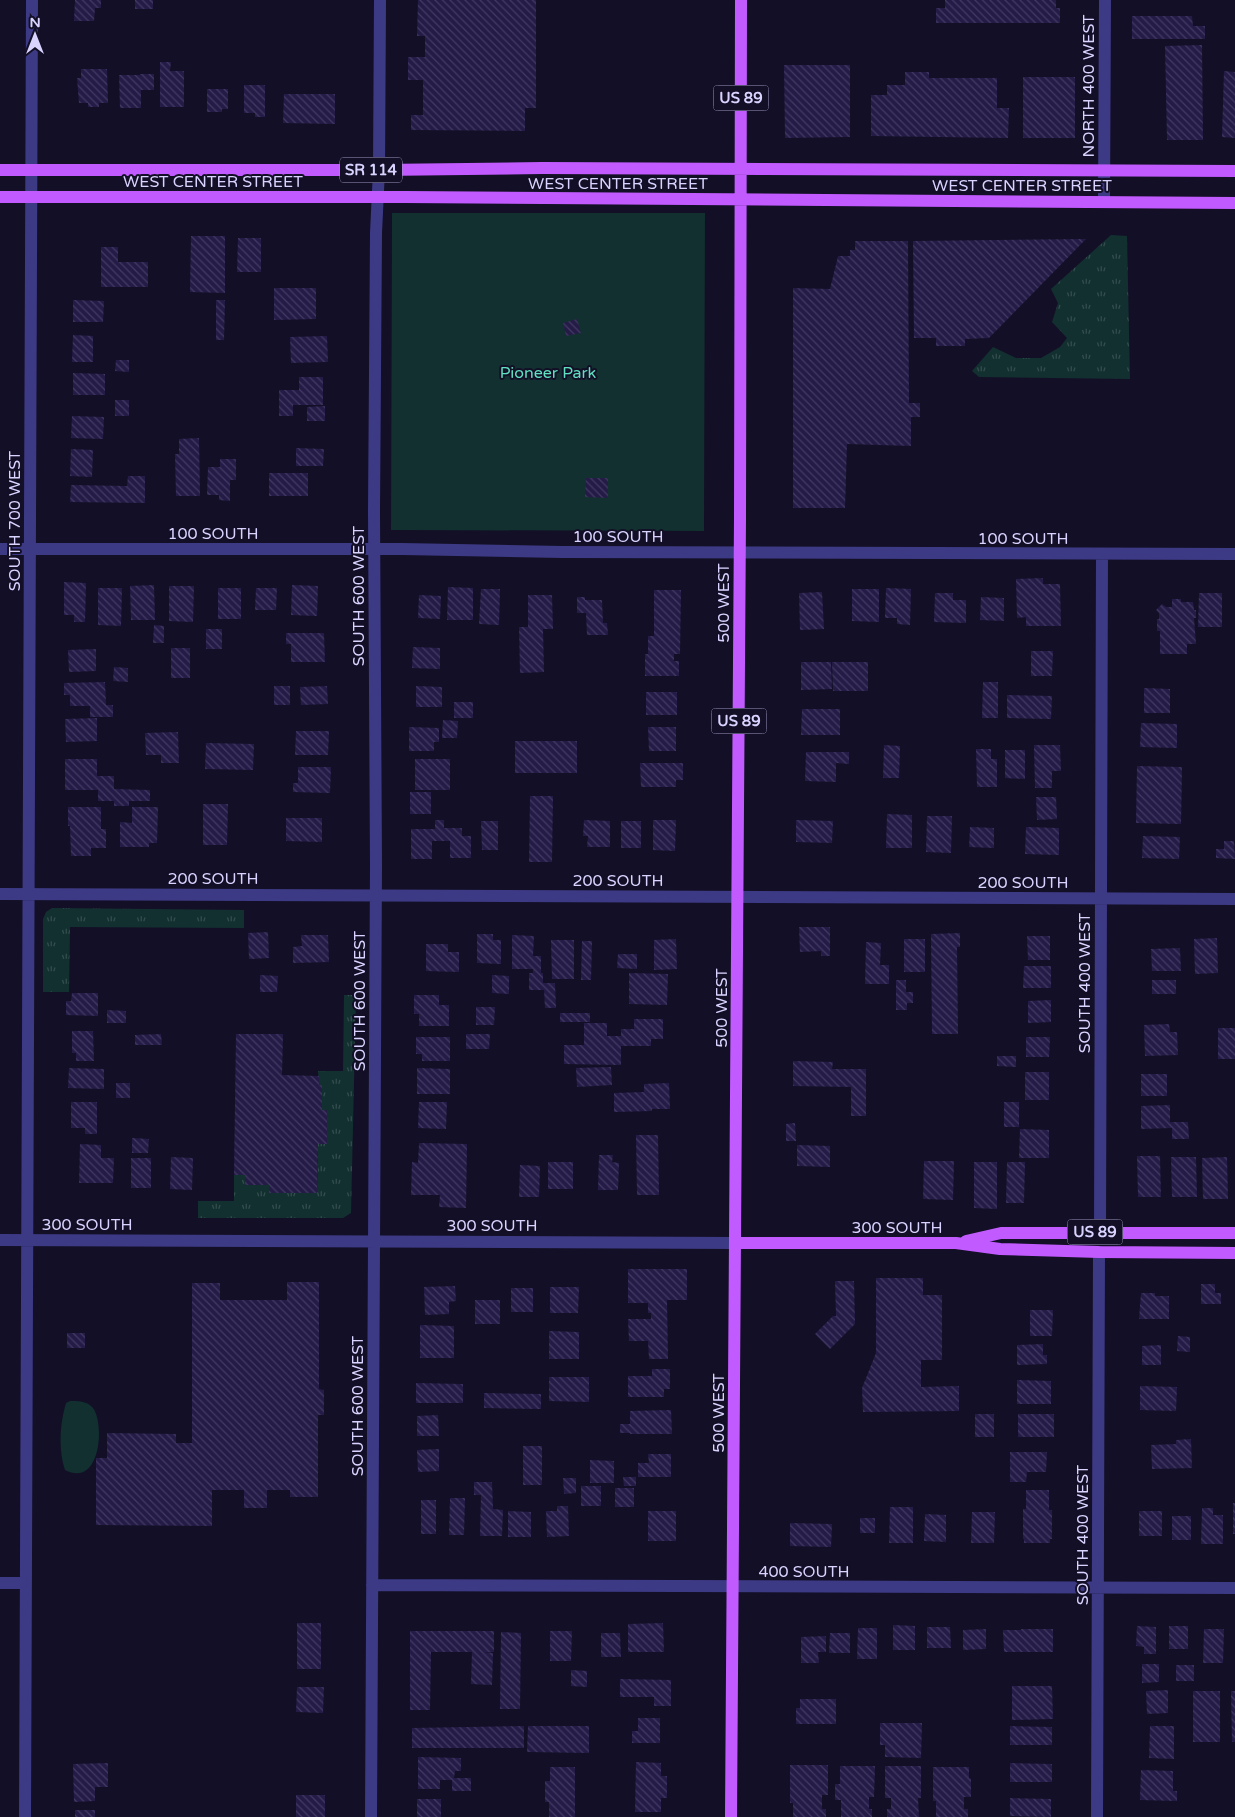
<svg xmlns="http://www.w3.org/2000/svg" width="1235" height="1817" font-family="'Varela Round',sans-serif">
	<defs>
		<pattern id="grass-tufts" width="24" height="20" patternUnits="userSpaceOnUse" patternTransform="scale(1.25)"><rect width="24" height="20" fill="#12302f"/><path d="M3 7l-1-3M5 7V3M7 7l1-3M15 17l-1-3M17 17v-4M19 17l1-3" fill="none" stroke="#344d4e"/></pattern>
		<pattern id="building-back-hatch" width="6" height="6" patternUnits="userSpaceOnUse" patternTransform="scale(1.25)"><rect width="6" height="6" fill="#241b47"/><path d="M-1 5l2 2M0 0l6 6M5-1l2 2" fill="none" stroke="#433b63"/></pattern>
	</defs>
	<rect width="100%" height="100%" fill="#130f26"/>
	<path fill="url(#grass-tufts)" d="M1111,235L1127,236L1130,379L979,377L972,371L993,347L1016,358H1041L1060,347L1067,338L1052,322L1058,303L1051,289Z
		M52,908L244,910V928L70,927L69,992H43V919L46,912Z
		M344,995H356L351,1213L343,1218H198V1201H234V1175H245L269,1185V1193H317L318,1144L327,1143V1110H322V1085H319L318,1071H343Z"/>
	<path fill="#12302f" d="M392,213H705L704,531L391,530Z
		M70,1401C77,1401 87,1401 92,1407C105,1419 102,1489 65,1470C58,1450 60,1423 66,1403Z"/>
	<path fill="url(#building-back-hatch)" d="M75,0H101V8H95L94,21H74Z
		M135,0H153V9H135Z
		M418,0H536V108H525V131L411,130V115H423V80H408V57H425V36H417Z
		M945,0H1056V8H1060V23H936V8H945Z
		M1132,16H1192L1193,26H1205V39H1132Z
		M1202,45L1203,140H1167L1165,46Z
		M160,62H171L170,71H184V107H160Z
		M784,65H850V137L785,138Z
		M81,69H107L108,103H99V107H88V103H79L77,78H81Z
		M1224,71L1235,72V138L1222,137Z
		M905,72H929V78H997V108H1009L1008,138L871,136V95H887V85H905Z
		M140,74H154V90H141V108H120L119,75H140Z
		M1023,77H1075V138H1023Z
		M244,85H265V117H255V113H244Z
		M207,89H228V109H222V112H207Z
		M284,94H335V124L283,123Z
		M191,236H225V293L190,292Z
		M238,238H261V272H237Z
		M1086,239L989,338L965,339V346H936V338H914L913,241Z
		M855,241H908L909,403H920V417H911V446L847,444L845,508H793V288L830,289L838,256H850V250H855Z
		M101,247H118V262H148V287H101Z
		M274,288H316V319L274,320Z
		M73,300L104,301L103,322H73Z
		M216,300H225L224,340H216Z
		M577,319L581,333L566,336L563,323Z
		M73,335L93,336V362H72Z
		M327,336L328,362L291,363L290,337Z
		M116,360H129V372L115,371Z
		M73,373L105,374V395H73Z
		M299,377H323V405H293V416H279V390H299Z
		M115,400H129V416H115Z
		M325,406V421H307V407Z
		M72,416L104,417L103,439L71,438Z
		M199,438L200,496H176L175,454H179V439Z
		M296,448L324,449L323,466H296Z
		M71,449L93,450L92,477L70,476Z
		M220,459H236V480H230V501L219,500V495H207L208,467H220Z
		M269,473H308V496H269Z
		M128,476H145V503L70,502L71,485L127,486Z
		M586,478H608V498L585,497Z
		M1043,578V584H1060L1061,626H1026V617L1017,618L1016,579Z
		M64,582L86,583L85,622H74V615H64Z
		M154,585L155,620H131L130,586Z
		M292,585L318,586L317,616L291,615Z
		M169,586H194L193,622L169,621Z
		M448,587L473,588V620H447Z
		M98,588H122L121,626L98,625Z
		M218,588H241V619H218Z
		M256,588H277L276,610H255Z
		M886,588L911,589L910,625L897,624V618H885Z
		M481,589H500L499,625L479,624Z
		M852,589H879V622L852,621Z
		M654,590H681L680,654H674V661H679V676H645V654H648V636H654Z
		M822,592L824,629L800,630L799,593Z
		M935,593H953V600H966V623L934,622Z
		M1199,593H1222V627H1198Z
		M419,595L441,596L440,619L418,618Z
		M528,595H552L553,629H543L544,672L520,673L519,627H528Z
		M577,597H585V600H602L603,623H607L608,635H587L586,613H577Z
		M981,597L1004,598V621L980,620Z
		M1172,599H1181V602H1193L1194,610H1196V618H1194L1196,644H1187V654H1160V631H1157V619H1159V613L1156,610L1162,604L1166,607H1172Z
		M154,625L164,626V643H153Z
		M206,629H222V649H206Z
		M286,633H324L325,662H291V644H286Z
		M413,647L440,648V669L412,668Z
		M171,648H190V678H171Z
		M96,649V671L69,672L68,650Z
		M1031,651H1053L1052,676H1031Z
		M801,662H831L832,689L801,690Z
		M832,662H868V691H833Z
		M114,667L128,668V682L113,681Z
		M105,682L106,705H113V717H90V706H70V695H64V683Z
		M983,682H998V718H982Z
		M274,686H290V705H274Z
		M327,686L328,704L301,705L300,687Z
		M416,686L442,687V707H416Z
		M1144,688L1170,689V713H1144Z
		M646,692H677V715H646Z
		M1007,695L1052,696L1051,719L1007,718Z
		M454,702H473V718H454Z
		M802,709H840V735H801Z
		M97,718V741L66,742L65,719Z
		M443,720L458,721L457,738H442Z
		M1141,723L1177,724V748L1140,747Z
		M409,727L439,728V742H434V751H409Z
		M648,727H676V751H649Z
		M296,731H329L328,755H295Z
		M178,732L179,763H161V755H146L145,733Z
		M515,741H577V773H515Z
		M206,743L254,744L253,770L205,769Z
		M884,745L900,746L899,778H883Z
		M1034,745H1060L1061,771H1052V788H1035Z
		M976,749H991V759H997V787H977Z
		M1005,750H1025V779L1005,778Z
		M806,752H849V764L836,763V782L805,781Z
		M65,759H97V776H114V789L150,790V801H129V806H114V801H98V790H65Z
		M415,759H450V790H415Z
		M640,763H683V780H676V787H641Z
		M1137,766L1182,767L1181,824L1136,823Z
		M298,767H331L330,793L293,792V783H298Z
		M410,792H431V814H410Z
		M530,796H553L552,862H529Z
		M1036,797H1056L1057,819L1037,820Z
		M203,804H228L227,845H203Z
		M68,807H101V829H106V848H91V856H71L70,826H68Z
		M132,807H158L157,843H149V847H120V822L132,823Z
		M887,814L912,815V848H886Z
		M927,816H952L951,853L926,852Z
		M286,818H322V842L286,841Z
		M435,820H444V828H462V836H471V858H450V841H432V859H411V829H435Z
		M584,820L610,821V847H587L588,836H583Z
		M653,820H676L675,851L653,850Z
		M796,820L833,821L832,843L796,842Z
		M481,821H498V850H482Z
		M621,821H641V848H621Z
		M970,827L994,828V848L969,847Z
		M1026,827L1059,828V855L1025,854Z
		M1143,836L1180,837L1179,859L1142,858Z
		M1224,841H1234L1235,859L1216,858V849H1224Z
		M799,927H830V956H821V951L800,952Z
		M268,932L269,958L249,959L248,933Z
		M960,933V947H957L958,1034H932L931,934Z
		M477,934H493V940H501V964L477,963Z
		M301,935H328L329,962L293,963V947L302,946Z
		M512,935L534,936L533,956H541V973H543V983H555L556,1008H545L544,990H529V973H533V969H512Z
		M1027,936H1050V960H1028Z
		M1217,938L1218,973L1195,974L1194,939Z
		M676,939L677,969L654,970V940Z
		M904,939H925V972H904Z
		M551,940H574V979H552Z
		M582,941H592L591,980H581Z
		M866,942L881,943L880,965H889V984H865Z
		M426,944H448V952H459V972L426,971Z
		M1180,948L1181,971H1152L1151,949Z
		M618,954H637V969L617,968Z
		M1024,966H1051V988H1023Z
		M629,973L668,974L667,1005L629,1004Z
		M260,975L278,976L277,992H260Z
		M492,975L509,976V994L492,993Z
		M896,980H906V992H913V1003H907V1010H896Z
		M1152,980H1176V994H1152Z
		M72,993H98V1016L66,1015V1001H71Z
		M414,995H439V1005H449V1026H419V1014H414Z
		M1051,1000V1022L1028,1023V1001Z
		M476,1007H495L494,1025H476Z
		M107,1010L126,1011V1023H107Z
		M560,1013H590V1022H560Z
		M634,1019H663V1039H651V1046H621V1065L564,1064V1045H584V1023H607V1036H621V1029H634Z
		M1169,1024L1170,1032H1177L1178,1055L1145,1056L1144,1025Z
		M1218,1028H1235V1059H1218Z
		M72,1031H93L94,1061H76V1053H72Z
		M161,1034L162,1045H135V1035Z
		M236,1034H283L282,1075L319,1076V1085H322V1110H327V1144H318L317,1193H269V1185H245V1175H234Z
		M466,1034H490L489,1049H466Z
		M416,1037H450V1061H422V1054H416Z
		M1026,1037H1050L1049,1057H1026Z
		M997,1056H1016V1067L997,1066Z
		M793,1061L833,1062L832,1069H866V1116H851V1087L793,1086Z
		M611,1067L612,1085L577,1087L576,1068Z
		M69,1068L104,1069V1089L68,1088Z
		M417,1068L450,1069V1094H417Z
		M1025,1072H1049V1100H1025Z
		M1141,1074H1167V1096H1141Z
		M116,1083H130V1098H116Z
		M669,1083L670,1109H652V1111L614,1112V1093L644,1092V1084Z
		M71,1102H97V1134H85V1128H71Z
		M419,1102H447L446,1129L418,1128Z
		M1004,1102H1019V1127H1004Z
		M1170,1105V1122H1188L1189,1139H1172V1128L1141,1129V1106Z
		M795,1123L796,1141H786V1124Z
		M1020,1129L1049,1130V1158H1019Z
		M636,1135H658L659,1195H637Z
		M132,1138L149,1139L148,1153H132Z
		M419,1143L467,1144L466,1208L439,1207L440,1195H411L412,1162L418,1163Z
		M80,1144L101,1145V1158H114L113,1183H79Z
		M797,1145L830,1146V1167L797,1166Z
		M599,1155H613L612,1162L619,1163L618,1190H598Z
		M1137,1156H1160L1161,1197H1138Z
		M171,1157L193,1158L192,1190L170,1189Z
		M1171,1157H1196L1197,1197H1172Z
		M1227,1157L1228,1199H1203L1202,1158Z
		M131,1158H151V1188H131Z
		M924,1161H954L953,1200L923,1199Z
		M548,1162H573V1189H548Z
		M974,1162H997V1209L974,1208Z
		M1007,1162H1025L1024,1203H1006Z
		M520,1165L540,1166L539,1197H519Z
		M628,1269H687V1300H667L668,1359H649L648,1341H629L628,1319H651V1313H648V1303H628Z
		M876,1278H923V1295H942V1360H921V1387L959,1386V1411L863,1412L862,1388L876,1353Z
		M835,1281H854L855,1324L830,1349L815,1334L833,1316H836Z
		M287,1282H319V1389L324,1390V1415H318V1497H290V1490H267V1508H244V1490H212V1526L96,1525V1458H107V1433L176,1434V1443H192V1283H220V1300H287Z
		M1201,1284H1215V1293H1221V1304H1201Z
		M455,1286L456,1301L449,1302V1314L425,1315L424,1287Z
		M550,1287H579L578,1313H550Z
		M511,1288H533V1312H511Z
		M1141,1293H1155V1296H1169V1319H1139Z
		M475,1300H500V1324H475Z
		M1030,1310H1053L1052,1336H1030Z
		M420,1325L454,1326V1358H420Z
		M549,1331L579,1332V1359H549Z
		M67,1333H85V1348H67Z
		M1178,1336L1190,1337V1352L1177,1351Z
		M1043,1344V1355H1047V1364L1017,1365V1345Z
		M1161,1345V1365H1142V1346Z
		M652,1369H670V1389H664V1397H628V1376H652Z
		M549,1377H589V1402L549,1401Z
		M1017,1380L1051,1381V1404H1017Z
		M416,1383L463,1384V1403H416Z
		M1140,1386L1177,1387L1176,1411L1140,1410Z
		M484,1393L541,1394V1409L484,1408Z
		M671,1410L672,1434H630V1426V1433H620V1424H630V1411Z
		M975,1414H994V1437H975Z
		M1018,1414H1054V1437H1018Z
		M438,1415L439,1436H417V1416Z
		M1191,1439L1192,1468L1152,1469L1151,1445L1176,1444V1440Z
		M523,1446H542V1485H523Z
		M439,1449V1471L418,1472L417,1450Z
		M1010,1452H1047L1046,1472H1027L1026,1482H1010Z
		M648,1454H671V1477H638V1463H649Z
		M590,1460L614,1461V1483H590Z
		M623,1477H636V1486H624Z
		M563,1478H576V1493L564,1494Z
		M474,1482H492L493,1509L503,1510L502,1536H480L481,1495H474Z
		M581,1486H601V1506H581Z
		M615,1488H634V1507H615Z
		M1026,1490H1049V1510H1052V1539H1050V1543H1024V1539H1023V1509H1026Z
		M450,1498H465L464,1535H449Z
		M421,1500H436V1534H421Z
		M1233,1503H1235V1534H1233Z
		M557,1506H568L569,1536L547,1537L546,1511H557Z
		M890,1507H913V1543H889Z
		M1202,1508H1213V1515H1223V1544H1201Z
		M508,1511L531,1512V1537H508Z
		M648,1511H676V1541H648Z
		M1139,1511H1162V1536H1139Z
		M972,1512H995L994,1543H971Z
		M925,1514L946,1515V1542L924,1541Z
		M1172,1516H1191V1540H1172Z
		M860,1518H875V1533H860Z
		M790,1523L832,1524L831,1547L790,1546Z
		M297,1623H321V1669H297Z
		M663,1623L664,1652H628V1624Z
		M893,1625L915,1626V1650H893Z
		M1137,1626L1156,1627V1654H1144V1647L1136,1646Z
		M1169,1626H1188V1649H1169Z
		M927,1627H950L951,1648H927Z
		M858,1628H877V1659H857Z
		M986,1629V1649L963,1650V1630Z
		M1021,1629H1053V1652H1004L1003,1630H1021Z
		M1204,1629H1224L1223,1663H1203Z
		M410,1631H494V1652H484L493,1653L492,1685L471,1684L472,1652H431L430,1710H410Z
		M550,1631H572L571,1661H550Z
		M501,1632L521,1633L520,1709H500Z
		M601,1633H620L621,1657H601Z
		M830,1633H850V1653H829Z
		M826,1636V1652H818L819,1663H801V1637Z
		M1142,1664H1159V1682L1142,1683Z
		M1176,1665H1194V1681H1176Z
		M571,1670L587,1671V1687L571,1686Z
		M620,1679L671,1680V1706H654V1697H620Z
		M1012,1686H1052L1053,1719L1012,1720Z
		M297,1687H324L323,1713L296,1712Z
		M1168,1690V1713L1147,1714L1146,1691Z
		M1193,1691H1220V1742H1193Z
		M1231,1691H1235V1742H1232Z
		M800,1699H836V1724H796V1708H800Z
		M638,1718H660V1743H632V1731H638Z
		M880,1723H922L921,1758L885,1757V1745H880Z
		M524,1726V1748H412V1728Z
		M528,1726H589V1753L527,1752Z
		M1010,1726L1052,1727V1745H1010Z
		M1150,1726H1174V1759L1149,1758Z
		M418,1757L461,1758V1771H455L454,1778H471V1791H452V1780H440V1789H418Z
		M636,1762L661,1763V1776H667V1798H661V1812H635Z
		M108,1763V1787H95V1801L74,1802L73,1764Z
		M1010,1763L1052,1764V1782H1010Z
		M790,1765H828V1795H822V1809H826V1817H793V1803H790Z
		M840,1766H875L874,1797H869V1809H872V1817H841V1800H835V1784H840Z
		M885,1766H921V1798H918L919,1817H887V1809H891V1798H885Z
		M550,1767H575V1817H549V1802H545V1781H550Z
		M933,1767H969V1778L971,1779V1797H964V1809H968V1817H936V1801H933Z
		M1141,1770L1173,1771V1791H1177V1801L1140,1800Z
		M296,1795H325V1817H296Z
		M1010,1798L1051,1799V1817L1010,1816Z
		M417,1799H441V1817H417Z
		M75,1810H95V1817H75Z"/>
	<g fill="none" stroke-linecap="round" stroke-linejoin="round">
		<path stroke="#3d3a85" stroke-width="12" d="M1104,202L1105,0
			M0,549H402L562,552L1235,554
			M0,894L1235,899
			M1100,1232L1102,554
			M0,1240L735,1243
			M0,1583H25
			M372,1585L1235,1588
			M25,1817L32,0
			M371,1817L376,865L374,512L376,233L379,170L380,0
			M1097,1817L1099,1252"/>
		<path stroke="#c25bff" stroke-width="12" d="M0,170H379L542,168L1235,171
			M0,197H404L1235,203
			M966,1241L1001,1233H1235
			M735,1243H956L1000,1249L1099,1252L1235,1253
			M731,1817L740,518L741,0"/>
	</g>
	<g text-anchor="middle" stroke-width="4" stroke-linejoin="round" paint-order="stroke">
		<g fill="#130f26" stroke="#9e99be" stroke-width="1">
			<rect x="713.5" y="85.5" width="55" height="25" rx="4"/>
			<rect x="340" y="157.5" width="62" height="25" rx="4"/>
			<rect x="711.5" y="708.5" width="55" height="25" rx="4"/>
			<rect x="1067.5" y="1219.5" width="55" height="25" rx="4"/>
		</g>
		<g font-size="15" font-weight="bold" fill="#d9d4ff">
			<text x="741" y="103">US 89</text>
			<text x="371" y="175">SR 114</text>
			<text x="739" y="726">US 89</text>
			<text x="1095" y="1237">US 89</text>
		</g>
		<g font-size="16" fill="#d9d4ff" stroke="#130f26">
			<text transform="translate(1088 86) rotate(-90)" y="6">NORTH 400 WEST</text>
			<text x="213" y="187">WEST CENTER STREET</text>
			<text x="618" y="189">WEST CENTER STREET</text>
			<text x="1022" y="191">WEST CENTER STREET</text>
			<text transform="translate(14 521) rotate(-90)" y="6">SOUTH 700 WEST</text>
			<text x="213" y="539">100 SOUTH</text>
			<text x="618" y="542">100 SOUTH</text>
			<text x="1023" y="544">100 SOUTH</text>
			<text transform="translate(358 596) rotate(-90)" y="6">SOUTH 600 WEST</text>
			<text transform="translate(723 603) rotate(-90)" y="6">500 WEST</text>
			<text x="213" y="884">200 SOUTH</text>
			<text x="618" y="886">200 SOUTH</text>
			<text x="1023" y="888">200 SOUTH</text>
			<text transform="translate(1084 983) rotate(-90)" y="6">SOUTH 400 WEST</text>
			<text transform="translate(359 1001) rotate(-90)" y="6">SOUTH 600 WEST</text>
			<text transform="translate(721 1008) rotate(-90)" y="6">500 WEST</text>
			<text x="87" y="1230">300 SOUTH</text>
			<text x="492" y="1231">300 SOUTH</text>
			<text x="897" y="1233">300 SOUTH</text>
			<text transform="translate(357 1406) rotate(-90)" y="6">SOUTH 600 WEST</text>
			<text transform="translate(718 1413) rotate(-90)" y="6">500 WEST</text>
			<text transform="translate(1082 1535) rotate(-90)" y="6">SOUTH 400 WEST</text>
			<text x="804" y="1577">400 SOUTH</text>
		</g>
		<g font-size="16" fill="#5fe0c0" stroke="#130f26">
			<text x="548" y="378">Pioneer Park</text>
		</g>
	</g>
	<g transform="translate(35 35)" stroke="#130f26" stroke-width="4" paint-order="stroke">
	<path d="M0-4L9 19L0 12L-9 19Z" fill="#d9d4ff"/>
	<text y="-8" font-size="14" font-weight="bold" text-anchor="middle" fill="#d9d4ff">N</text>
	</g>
</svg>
